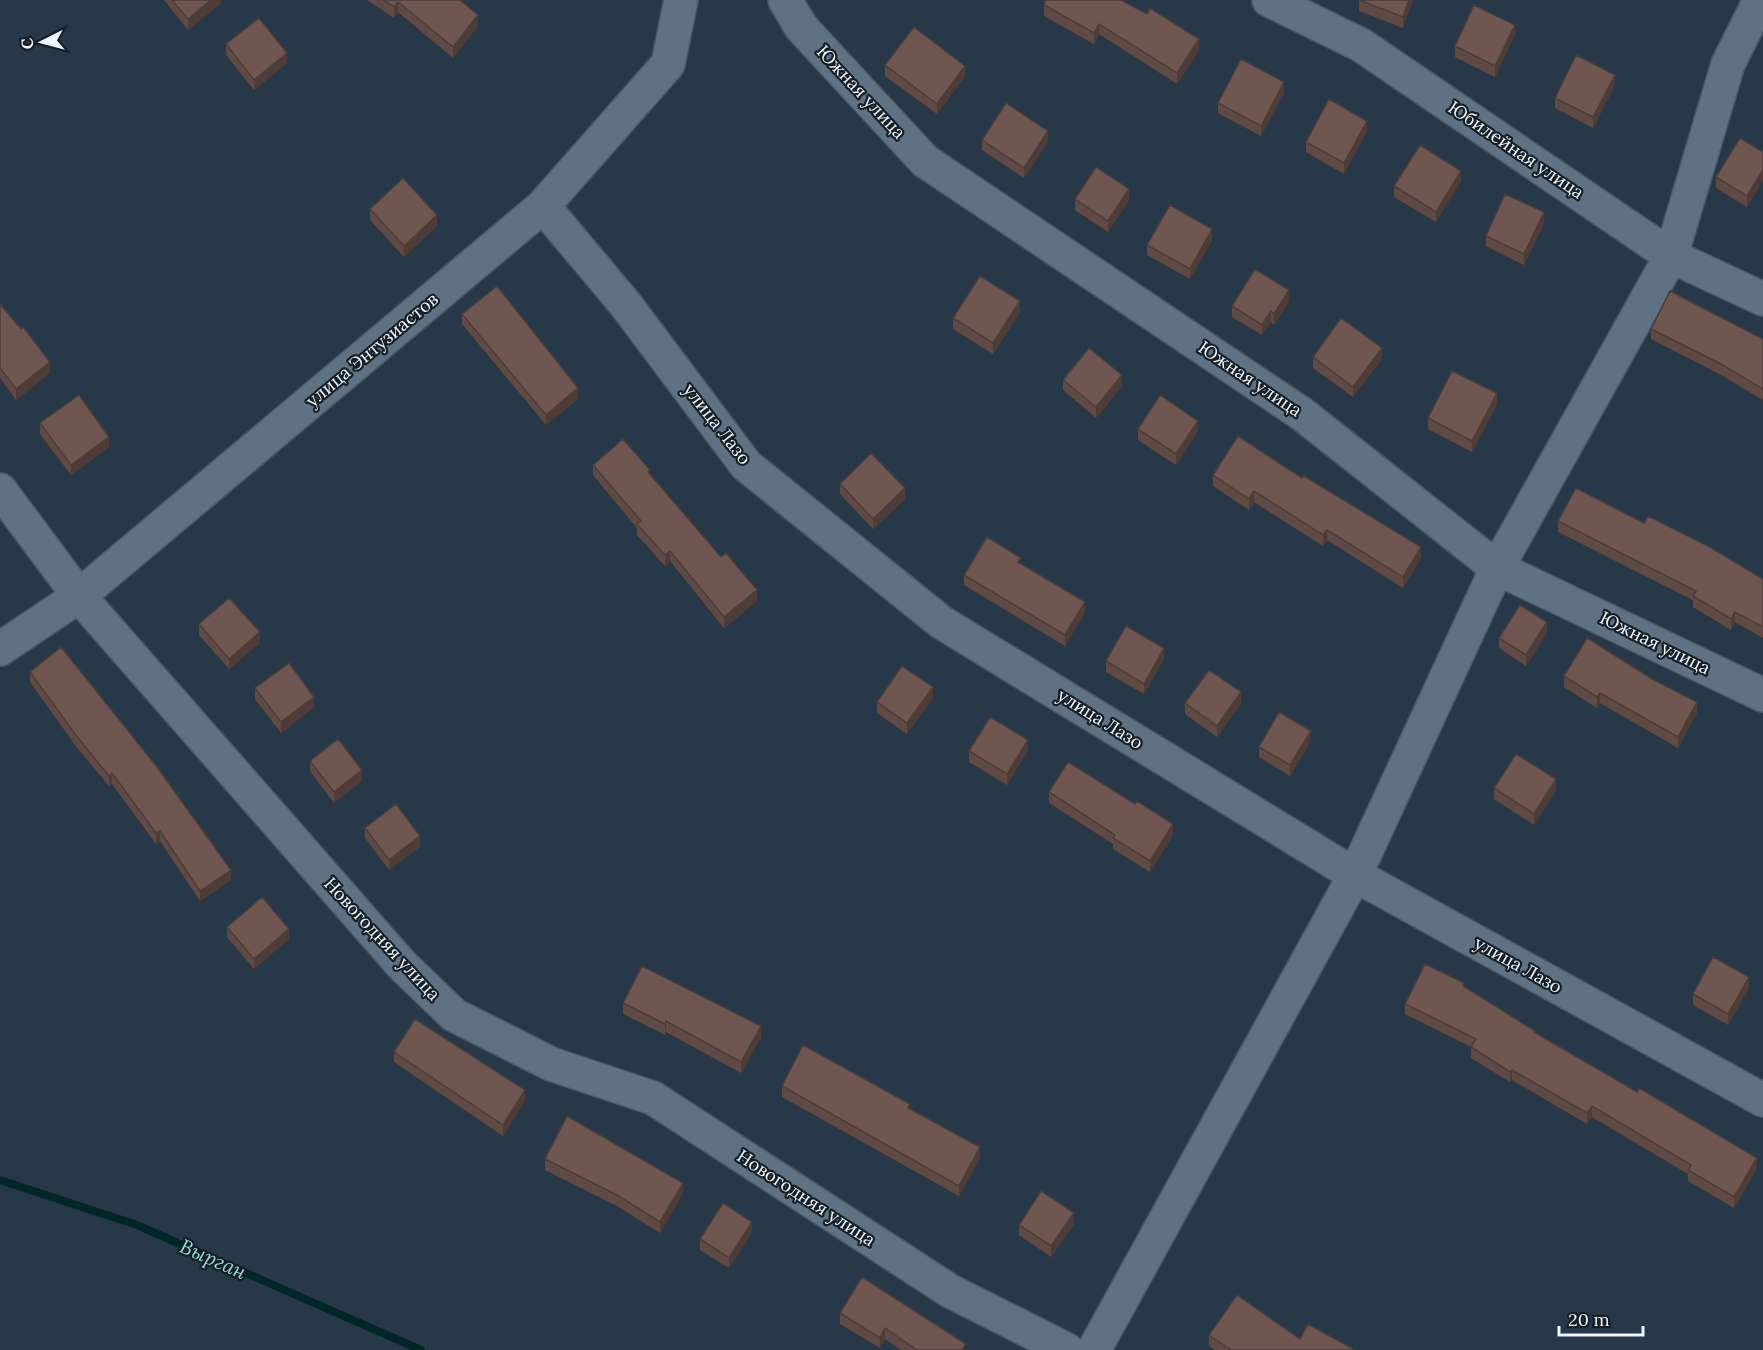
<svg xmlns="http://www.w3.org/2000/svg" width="1763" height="1350" font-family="Lora,serif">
	<rect width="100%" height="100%" fill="#273948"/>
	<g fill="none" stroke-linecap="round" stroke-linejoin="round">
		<path stroke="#012627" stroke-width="8" d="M0,1180L137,1225L421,1350"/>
		<defs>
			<path id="minor" d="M785,0L801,27L925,161L1302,414L1497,568L1763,695
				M1269,0L1361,45L1671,256L1763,299
				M543,206L626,305L746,465L941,622L1355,875L1763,1100
				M0,490L79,596L402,965L454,1015L551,1064L653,1098L950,1291L1067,1350
				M0,649L79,596L543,206L668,64L681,0
				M1094,1350L1355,875L1497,568L1671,256L1728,64L1760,0"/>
		</defs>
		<use href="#minor" stroke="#495864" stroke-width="36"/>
		<use href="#minor" stroke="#5f7283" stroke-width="33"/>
	</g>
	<path fill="#5f4a45" d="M164,0H221V3L188,30Z
		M367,0H460L478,26L453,58L398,12L394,18Z
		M1359,0H1413L1403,28L1359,11Z
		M1044,5L1199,50L1177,84L1099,34L1094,44L1044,16Z
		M1515,35L1495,77L1455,57V46Z
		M226,44L287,63L254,90L226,55Z
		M885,65L965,76L937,114L885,76Z
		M1615,85L1593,128L1555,108V98Z
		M1284,93L1261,136L1218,113V103Z
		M1367,131L1344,174L1306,152V142Z
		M982,140L1048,142L1024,178L982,150Z
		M1763,152L1747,207L1716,188V177Z
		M1461,181L1436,222L1394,197V186Z
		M1075,199L1129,200L1108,232L1075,210Z
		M370,209L437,226L404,257L370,220Z
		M1544,223L1524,265L1486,246V236Z
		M1212,240L1190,279L1147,255V245Z
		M1289,301L1274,325L1271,322L1262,335L1232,317V306Z
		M0,304L50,373L16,400L0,378Z
		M1020,312L993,354L953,329V318Z
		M462,314L578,399L546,425L462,324Z
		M1651,329L1763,339V400L1721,375L1651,339Z
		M1313,357L1382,359L1353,397L1313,368Z
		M1063,380L1122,386L1096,418L1063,390Z
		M1497,404L1472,452L1428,429V418Z
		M40,423L109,447L71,475L40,434Z
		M1138,429L1198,431L1176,465L1138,440Z
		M593,465L650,475L757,601L724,628L670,561L665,566L637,535V528L593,475Z
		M1213,475L1421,558L1403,588L1327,540L1323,546L1254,502L1249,510L1213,486Z
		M840,484L905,499L873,529L840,494Z
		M1558,521L1644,523L1763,579V638L1735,622L1731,630L1693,607V600L1558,532Z
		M1021,563L1085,612L1065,646L964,585V575Z
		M199,624L260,643L229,669L199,635Z
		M1547,633L1526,666L1499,648V638Z
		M1164,659L1144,694L1106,672V661Z
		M30,672L231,880L200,901L160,841L156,844L112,784L109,786L75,745L30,682Z
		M1564,676L1697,713L1678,748L1600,703L1597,708L1564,687Z
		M255,688L314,707L281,733L255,699Z
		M933,698L907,734L877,713V702Z
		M1185,703H1241L1217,737L1185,714Z
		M1311,741L1290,776L1259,757V747Z
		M1028,750L1007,785L969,762V751Z
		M310,761L362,781L334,803L310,771Z
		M1494,788L1556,790L1534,825L1494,799Z
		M1049,792L1173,835L1150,872L1113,849V844L1049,803Z
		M365,828L420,847L389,870L365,838Z
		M227,927L289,939L254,969L227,937Z
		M1464,987L1535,1033L1757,1168L1734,1208L1688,1181V1174L1592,1117L1587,1124L1512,1080L1510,1082L1471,1058V1047L1405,1014V1004Z
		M1749,988L1728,1025L1693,1005V994Z
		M623,1003L761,1037L741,1073L666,1032L665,1035L623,1014Z
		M394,1052L525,1100L503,1136L394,1062Z
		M782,1086L910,1109L980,1158L959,1196L782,1097Z
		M545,1159L683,1193L660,1233L617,1206L545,1170Z
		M1074,1224L1051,1257L1019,1235V1225Z
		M752,1232L729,1268L700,1250V1239Z
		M840,1313L966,1350H901L885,1339L880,1348L840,1324Z
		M1209,1335L1300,1339L1355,1350H1215L1209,1346Z"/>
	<path fill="#4e3c38" d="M211,0H221V3L188,30V19Z
		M1409,0H1413L1403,28V17Z
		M398,2V12L394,18V7Z
		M478,15V26L453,58V47Z
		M1099,24V34L1094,44V33Z
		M1515,25V35L1495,77V66Z
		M1199,39V50L1177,84V73Z
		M287,53V63L254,90V80Z
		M965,66V76L937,114V104Z
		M1615,75V85L1593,128V117Z
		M1284,82V93L1261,136V126Z
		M1367,121V131L1344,174V163Z
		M1048,131V142L1024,178V168Z
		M1763,170V181L1747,207V196Z
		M1461,171V181L1436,222V212Z
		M1129,189V200L1108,232V221Z
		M1544,212V223L1524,265V254Z
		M437,215V226L404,257V246Z
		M1212,229V240L1190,279V269Z
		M1289,290V301L1274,325V314Z
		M1020,301V312L993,354V343Z
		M1271,311V322L1262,335V325Z
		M1382,348V359L1353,397V387Z
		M50,362V373L16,400V389Z
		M1122,375V386L1096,418V407Z
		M578,388V399L546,425V415Z
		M1497,393V404L1472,452V441Z
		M1198,421V431L1176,465V454Z
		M109,437V447L71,475V465Z
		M905,488V499L873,529V519Z
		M1254,491V502L1249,510V499Z
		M1327,530V540L1323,546V535Z
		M1421,547V558L1403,588V577Z
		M670,551V561L665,566V555Z
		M757,590V601L724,628V617Z
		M1085,602V612L1065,646V635Z
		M1735,612V622L1731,630V619Z
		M1547,622V633L1526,666V655Z
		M260,632V643L229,669V659Z
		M1164,648V659L1144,694V684Z
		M933,687V698L907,734V723Z
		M1241,692V703L1217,737V726Z
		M1600,693V703L1597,708V697Z
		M314,697V707L281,733V722Z
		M1697,702V713L1678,748V737Z
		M1311,731V741L1290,776V765Z
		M1028,740V750L1007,785V774Z
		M362,770V781L334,803V792Z
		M112,773V784L109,786V776Z
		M1556,779V790L1534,825V814Z
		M1173,824V835L1150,872V861Z
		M160,831V841L156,844V833Z
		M420,836V847L389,870V860Z
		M231,870V880L200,901V891Z
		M289,929V939L254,969V959Z
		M1749,977V988L1728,1025V1014Z
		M666,1021V1032L665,1035V1024Z
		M761,1026V1037L741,1073V1062Z
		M1512,1070V1080L1510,1082V1072Z
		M525,1090V1100L503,1136V1125Z
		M1592,1106V1117L1587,1124V1113Z
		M980,1147V1158L959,1196V1186Z
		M1757,1158V1168L1734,1208V1197Z
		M683,1183V1193L660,1233V1222Z
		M1074,1213V1224L1051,1257V1246Z
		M752,1222V1232L729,1268V1258Z
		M885,1328V1339L880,1348V1338Z"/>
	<path fill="#6f5650" stroke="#4e3c38" stroke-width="1.5" d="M172,0H211L188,19Z
		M383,0H460L478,15L453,47L398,2L394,7Z
		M1046,0H1121L1147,14L1150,8L1199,39L1177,73L1099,24L1094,33L1044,5Z
		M1359,0H1409L1403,17Z
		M1474,5L1515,25L1495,66L1455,46Z
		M259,18L287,53L254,80L226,44Z
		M914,27L965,66L937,104L885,65Z
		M1576,55L1615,75L1593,117L1555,98Z
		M1241,59L1284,82L1261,126L1218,103Z
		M1329,99L1367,121L1344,163L1306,142Z
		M1006,103L1048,131L1024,168L982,140Z
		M1740,138L1763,152V170L1747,196L1716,177Z
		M1420,145L1461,171L1436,212L1394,186Z
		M1096,167L1129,189L1108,221L1075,199Z
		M403,178L437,215L404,246L370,209Z
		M1505,194L1544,212L1524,254L1486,236Z
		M1170,205L1212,229L1190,269L1147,245Z
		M1255,269L1289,290L1274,314L1271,311L1262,325L1232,306Z
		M980,276L1020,301L993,343L953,318Z
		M497,286L578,388L546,415L462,314Z
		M1670,291L1763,339V389L1721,364L1651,329Z
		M0,304L21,329L23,327L50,362L16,389L0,368Z
		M1341,318L1382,348L1353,387L1313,357Z
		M1089,348L1122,375L1096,407L1063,380Z
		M1452,371L1497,393L1472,441L1428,418Z
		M79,395L109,437L71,465L40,423Z
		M1160,395L1198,421L1176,454L1138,429Z
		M1238,436L1302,478L1304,476L1421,547L1403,577L1327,530L1323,535L1254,491L1249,499L1213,475Z
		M623,439L650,470L648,472L721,557L726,553L757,590L724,617L670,551L665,555L637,524L641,521L593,465Z
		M871,453L905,488L873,519L840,484Z
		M1576,488L1644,523L1648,516L1708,546L1763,579V627L1735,612L1731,619L1693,596L1696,591L1558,521Z
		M987,537L1021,558L1018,562L1085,602L1065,635L964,575Z
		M229,598L260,632L229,659L199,624Z
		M1520,605L1547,622L1526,655L1499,638Z
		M1126,626L1164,648L1144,684L1106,661Z
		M1587,638L1654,680L1697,702L1678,737L1600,693L1597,697L1564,676Z
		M61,647L157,767L231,870L200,891L160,831L156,833L112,773L109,776L75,734L30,672Z
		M289,663L314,697L281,722L255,688Z
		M902,666L933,687L907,723L877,702Z
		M1209,670L1241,692L1217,726L1185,703Z
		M1279,712L1311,731L1290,765L1259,747Z
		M990,717L1028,740L1007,774L969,751Z
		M338,739L362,770L334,792L310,761Z
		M1516,754L1556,779L1534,814L1494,788Z
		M1068,762L1135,804L1137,801L1173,824L1150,861L1113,838L1115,835L1049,792Z
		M396,804L420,836L389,860L365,828Z
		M262,897L289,929L254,959L227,927Z
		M1713,957L1749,977L1728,1014L1693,994Z
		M1425,964L1464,983L1463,986L1535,1031L1534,1032L1637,1092L1639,1088L1757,1158L1734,1197L1688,1170L1691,1165L1592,1106L1587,1113L1512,1070L1510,1072L1471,1047L1476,1039L1405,1004Z
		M642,966L761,1026L741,1062L666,1021L665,1024L623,1003Z
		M415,1019L525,1090L503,1125L394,1052Z
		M803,1045L910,1104L908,1108L980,1147L959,1186L782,1086Z
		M567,1116L683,1183L660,1222L617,1195L545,1159Z
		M1041,1191L1074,1213L1051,1246L1019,1225Z
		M723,1203L752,1222L729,1258L700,1239Z
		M862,1277L966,1344L962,1350H917L885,1328L880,1338L840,1313Z
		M1237,1295L1300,1339L1308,1324L1355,1350H1231L1209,1335Z"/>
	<g text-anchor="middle" stroke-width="4.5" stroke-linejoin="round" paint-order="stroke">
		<g font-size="18" fill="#edf6fe" stroke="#171f26">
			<text transform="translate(861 92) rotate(47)" y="6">Южная улица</text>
			<text transform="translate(1516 150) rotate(34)" y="6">Юбилейная улица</text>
			<text transform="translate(372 350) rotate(-40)" y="6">улица Энтузиастов</text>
			<text transform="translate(1250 379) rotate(34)" y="6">Южная улица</text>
			<text transform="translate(717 424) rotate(52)" y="6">улица Лазо</text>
			<text transform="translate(1655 643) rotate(26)" y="6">Южная улица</text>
			<text transform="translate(1100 719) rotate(32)" y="6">улица Лазо</text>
			<text transform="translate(382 939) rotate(47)" y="6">Новогодняя улица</text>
			<text transform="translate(1518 965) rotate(29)" y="6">улица Лазо</text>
			<text transform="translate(806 1198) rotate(33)" y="6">Новогодняя улица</text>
		</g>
		<g font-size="20" font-style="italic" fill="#92d9d9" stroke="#171f26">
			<text transform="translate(213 1259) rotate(24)" y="7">Вырган</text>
		</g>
	</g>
	<g transform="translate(42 42) rotate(264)" stroke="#171f26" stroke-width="4.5" paint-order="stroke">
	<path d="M0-4.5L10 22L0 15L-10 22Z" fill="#edf6fe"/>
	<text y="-9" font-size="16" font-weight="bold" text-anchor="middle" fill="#edf6fe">С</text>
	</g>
	<path d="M1559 1326v9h84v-9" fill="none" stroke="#edf6fe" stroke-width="3"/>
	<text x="1568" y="1326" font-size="18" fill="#edf6fe" stroke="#171f26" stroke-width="4.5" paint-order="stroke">20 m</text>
</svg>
